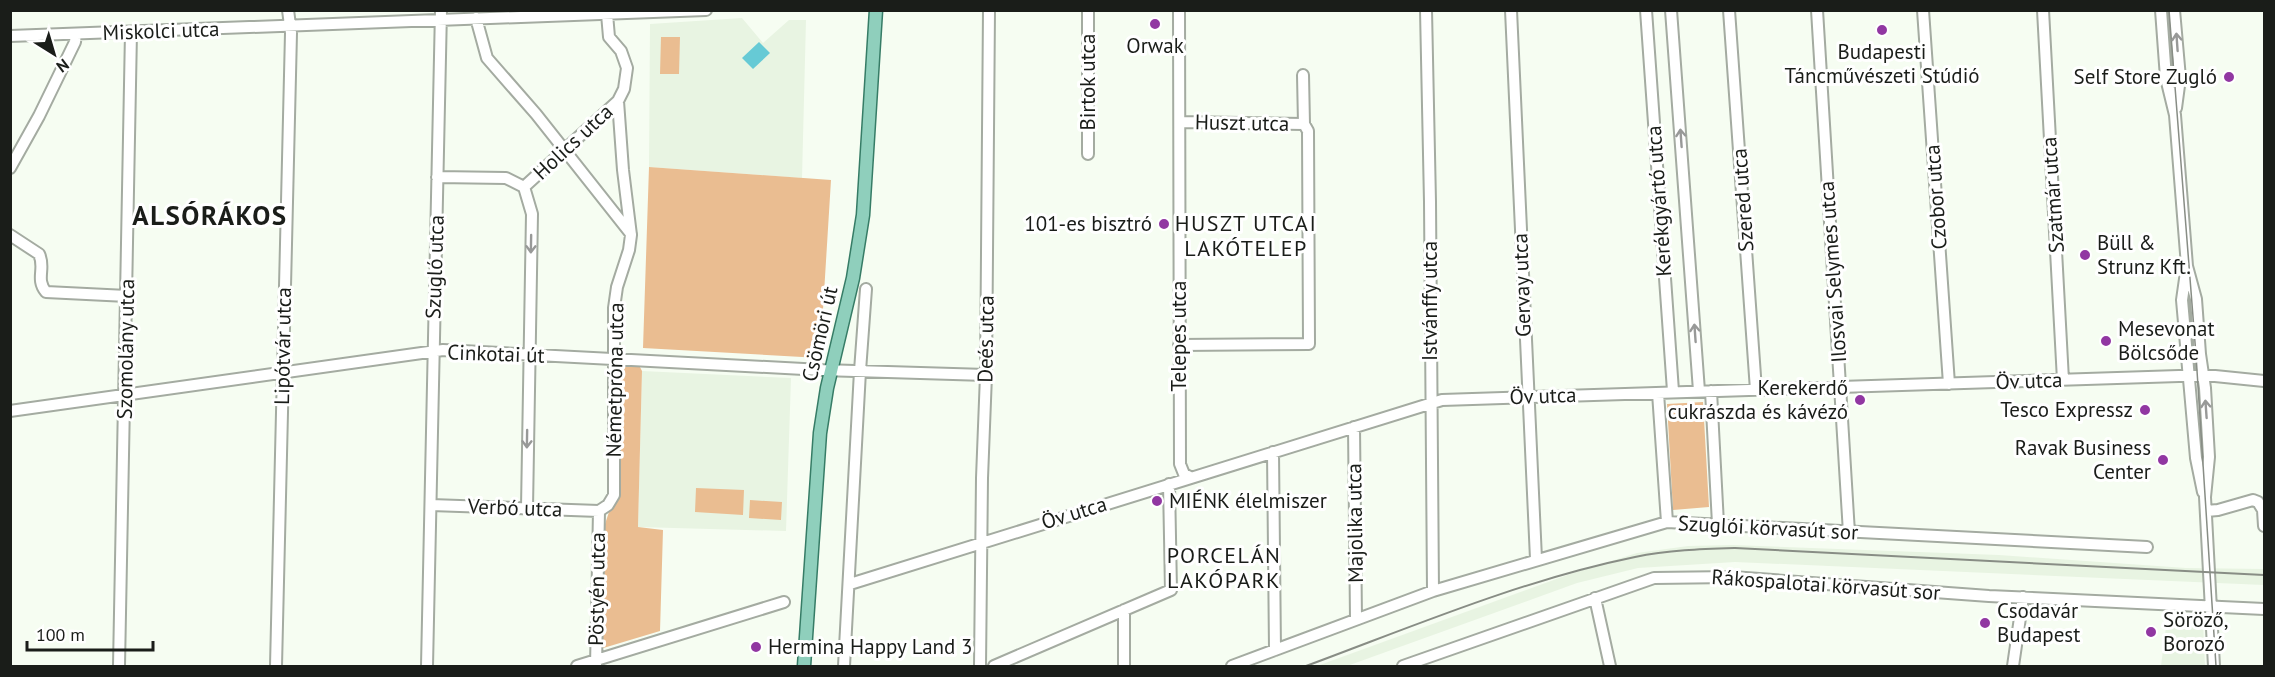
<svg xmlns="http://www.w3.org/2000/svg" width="2275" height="677" font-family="'PT Sans',sans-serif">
	<rect width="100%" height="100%" fill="#f6fdf2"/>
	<path fill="#e8f4e2" d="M742,18L763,43L789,20H806L802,178L649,167L650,24Z
		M642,371L791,378L786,531L638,527Z
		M1733,545L1999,555L2186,568L2264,569V585L1735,562L1638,568L1577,583L1347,666H1317L1573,573L1637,553L1688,546Z
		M2167,619L2203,622L2205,666H2161Z"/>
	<path fill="#eabd91" d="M661,37H680L679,74H660Z
		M649,167L831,180L820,358L643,348Z
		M621,364L639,365L642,371L638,527L663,530L660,631L600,649L604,527L610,509L619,367Z
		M1703,402L1709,507L1673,510L1667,404Z
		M696,488L744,490L743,515L695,512Z
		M750,500L782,502L781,520L749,518Z"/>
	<path fill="#66cad5" d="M759,42L770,53L753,69L742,58Z"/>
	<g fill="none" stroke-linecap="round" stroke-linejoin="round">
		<defs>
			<path id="minor" d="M1088,10V154
				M1179,10L1180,464L1184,474L1190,477
				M1426,10L1430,202L1433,591
				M1511,10L1536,559
				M1646,10L1673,391
				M1671,10L1699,391
				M1729,10L1756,390
				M1817,10L1849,533
				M1923,10L1949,384
				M2043,10L2063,380
				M2161,10L2166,78L2175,115L2187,266L2196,299L2200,354L2205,388L2209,457L2205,497L2214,666
				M2174,10L2180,78L2176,108
				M476,18L487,58L536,114L631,234
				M10,36L706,10
				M1180,122L1304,124
				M10,168L39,116L75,42L76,34
				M437,177L506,178L524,187
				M524,187L532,214L527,508
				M524,187L618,101L624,89L627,68L621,51L609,37L607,14
				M10,235L39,254C46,268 35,279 46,292L127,296
				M2186,272L2182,300L2196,458L2203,492
				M1179,345L1309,344L1308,131L1304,124L1303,75
				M1711,391L1718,524
				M1658,393L1667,522
				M10,411L443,350L822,370L986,375
				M1354,427L1356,619
				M1273,452L1275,650
				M431,505L599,511
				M599,511L608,505L614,495V308L617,287L629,250L631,235L623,170L618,101
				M2206,511L2218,510L2253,500L2258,502L2263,510L2264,526
				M850,584L1442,400L2179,376H2215L2264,381
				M1595,598L1610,666
				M1124,610V666
				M119,666L131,32
				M276,666L291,33L288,10
				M427,666L441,10
				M577,666L784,602
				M596,666L599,511
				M844,666L860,371L866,289
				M980,666L982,478L986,375L989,10
				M994,666L1171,590L1169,484
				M1232,666L1433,591L1667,522L2147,547
				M1403,666L1654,578L1732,577L1989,596L2264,609
				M2013,666L2023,597"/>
			<path id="major" d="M804,666L820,433L827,388L853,278L863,215L876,10"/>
		</defs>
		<use href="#minor" stroke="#a4aba1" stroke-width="14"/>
		<use href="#major" stroke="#367c66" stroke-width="15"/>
		<use href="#minor" stroke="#fff" stroke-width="10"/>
		<use href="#major" stroke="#8fcfbc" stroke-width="12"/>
		<path stroke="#888d85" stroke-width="1.5" d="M2169,10L2196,355L2216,666"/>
		<path stroke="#888d85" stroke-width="2" d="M1306,666C1414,626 1522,580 1635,557C1668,550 1702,549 1735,548L2264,575"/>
	</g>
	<defs><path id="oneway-shaft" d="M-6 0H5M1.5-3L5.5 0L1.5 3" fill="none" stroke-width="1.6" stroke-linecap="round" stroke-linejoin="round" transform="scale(1.5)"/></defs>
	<g stroke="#989998">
		<use href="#oneway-shaft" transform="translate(2177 42) rotate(-94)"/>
		<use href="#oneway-shaft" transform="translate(1681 138) rotate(-94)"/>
		<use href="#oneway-shaft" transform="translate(531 244) rotate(91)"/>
		<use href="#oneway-shaft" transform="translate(1695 333) rotate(-94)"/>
		<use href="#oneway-shaft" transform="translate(2206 409) rotate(-94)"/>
		<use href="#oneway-shaft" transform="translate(527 439) rotate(91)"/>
	</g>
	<g fill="#9137a2" stroke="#fff" stroke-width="2">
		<circle cx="1155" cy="24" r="6"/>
		<circle cx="1882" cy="30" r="6"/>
		<circle cx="2229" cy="77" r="6"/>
		<circle cx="1164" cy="224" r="6"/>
		<circle cx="2085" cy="255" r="6"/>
		<circle cx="2106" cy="341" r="6"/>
		<circle cx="1860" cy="400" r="6"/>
		<circle cx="2145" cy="410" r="6"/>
		<circle cx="2163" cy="460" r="6"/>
		<circle cx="1157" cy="501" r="6"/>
		<circle cx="1985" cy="623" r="6"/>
		<circle cx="2151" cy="632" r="6"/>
		<circle cx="756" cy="647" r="6"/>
	</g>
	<g text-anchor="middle" stroke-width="6" stroke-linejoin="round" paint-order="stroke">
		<g font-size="21" fill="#1a1d19" stroke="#fff">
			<text transform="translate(161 31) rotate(-2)" y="7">Miskolci utca</text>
			<text transform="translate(1088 82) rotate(-90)" y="7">Birtok utca</text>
			<text transform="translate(1242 123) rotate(1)" y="7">Huszt utca</text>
			<text transform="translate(573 142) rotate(-43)" y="7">Holics utca</text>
			<text transform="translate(2053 195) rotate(-94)" y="7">Szatmár utca</text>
			<text transform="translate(1936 197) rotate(-94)" y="7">Czobor utca</text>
			<text transform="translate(1743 200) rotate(-94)" y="7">Szered utca</text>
			<text transform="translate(1659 201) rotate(-94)" y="7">Kerékgyártó utca</text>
			<text transform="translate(435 267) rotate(-88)" y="7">Szugló utca</text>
			<text transform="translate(1833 272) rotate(-94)" y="7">Ilosvai Selymes utca</text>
			<text transform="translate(1522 285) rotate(-92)" y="7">Gervay utca</text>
			<text transform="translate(1430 301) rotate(-90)" y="7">Istvánffy utca</text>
			<text transform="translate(820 334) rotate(-77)" y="7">Csömöri út</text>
			<text transform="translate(1179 336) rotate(-90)" y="7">Telepes utca</text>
			<text transform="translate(986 339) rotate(-89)" y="7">Deés utca</text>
			<text transform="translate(283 346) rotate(-89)" y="7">Lipótvár utca</text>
			<text transform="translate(126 349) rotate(-89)" y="7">Szomolány utca</text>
			<text transform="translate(496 354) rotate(2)" y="7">Cinkotai út</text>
			<text transform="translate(615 380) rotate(-89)" y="7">Németpróna utca</text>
			<text transform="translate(2029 381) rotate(-2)" y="7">Öv utca</text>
			<text transform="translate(1543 396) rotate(-2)" y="7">Öv utca</text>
			<text transform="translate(515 508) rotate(2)" y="7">Verbó utca</text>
			<text transform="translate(1074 513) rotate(-17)" y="7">Öv utca</text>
			<text transform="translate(1355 523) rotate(-91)" y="7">Majolika utca</text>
			<text transform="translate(1768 528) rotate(3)" y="7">Szuglói körvasút sor</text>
			<text transform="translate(1826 585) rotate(4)" y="7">Rákospalotai körvasút sor</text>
			<text transform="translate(597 589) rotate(-89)" y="7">Pöstyén utca</text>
		</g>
		<g font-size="21" fill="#1a1d19" stroke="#fff" text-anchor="start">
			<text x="1155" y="53" text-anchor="middle">Orwak</text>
			<text x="1882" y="59" text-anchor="middle">Budapesti<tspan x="1882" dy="24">Táncművészeti Stúdió</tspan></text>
			<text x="2217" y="84" text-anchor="end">Self Store Zugló</text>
			<text x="1152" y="231" text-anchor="end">101-es bisztró</text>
			<text x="2097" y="250">Büll &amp;<tspan x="2097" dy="24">Strunz Kft.</tspan></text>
			<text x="2118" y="336">Mesevonat<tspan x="2118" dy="24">Bölcsőde</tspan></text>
			<text x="1848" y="395" text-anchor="end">Kerekerdő<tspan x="1848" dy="24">cukrászda és kávézó</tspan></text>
			<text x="2133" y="417" text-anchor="end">Tesco Expressz</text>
			<text x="2151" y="455" text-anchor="end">Ravak Business<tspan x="2151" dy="24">Center</tspan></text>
			<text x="1169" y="508">MIÉNK élelmiszer</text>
			<text x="1997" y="618">Csodavár<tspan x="1997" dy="24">Budapest</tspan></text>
			<text x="2163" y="627">Söröző,<tspan x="2163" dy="24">Borozó</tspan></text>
			<text x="768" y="654">Hermina Happy Land 3</text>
		</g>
		<g font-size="22" letter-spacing="1.5" fill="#1a1d19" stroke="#fff">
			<text x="1246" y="231">HUSZT UTCAI<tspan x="1246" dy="25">LAKÓTELEP</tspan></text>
			<text x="1224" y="563">PORCELÁN<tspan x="1224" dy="25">LAKÓPARK</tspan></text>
		</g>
		<g font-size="27" font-weight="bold" letter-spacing="1.5" fill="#1a1d19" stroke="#fff">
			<text x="210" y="225">ALSÓRÁKOS</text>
		</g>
	</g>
	<rect width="2275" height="677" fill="none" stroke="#1a1d19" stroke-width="24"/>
	<g transform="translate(54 54) rotate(143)" stroke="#ffffff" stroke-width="4.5" paint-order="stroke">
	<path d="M0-4.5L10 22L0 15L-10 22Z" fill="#1a1d19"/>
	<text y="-9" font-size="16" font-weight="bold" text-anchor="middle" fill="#1a1d19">N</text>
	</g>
	<path d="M27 641v9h126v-9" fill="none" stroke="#1a1d19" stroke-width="3"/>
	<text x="36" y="641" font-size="18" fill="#1a1d19" stroke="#ffffff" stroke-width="4.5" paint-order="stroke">100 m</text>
</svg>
